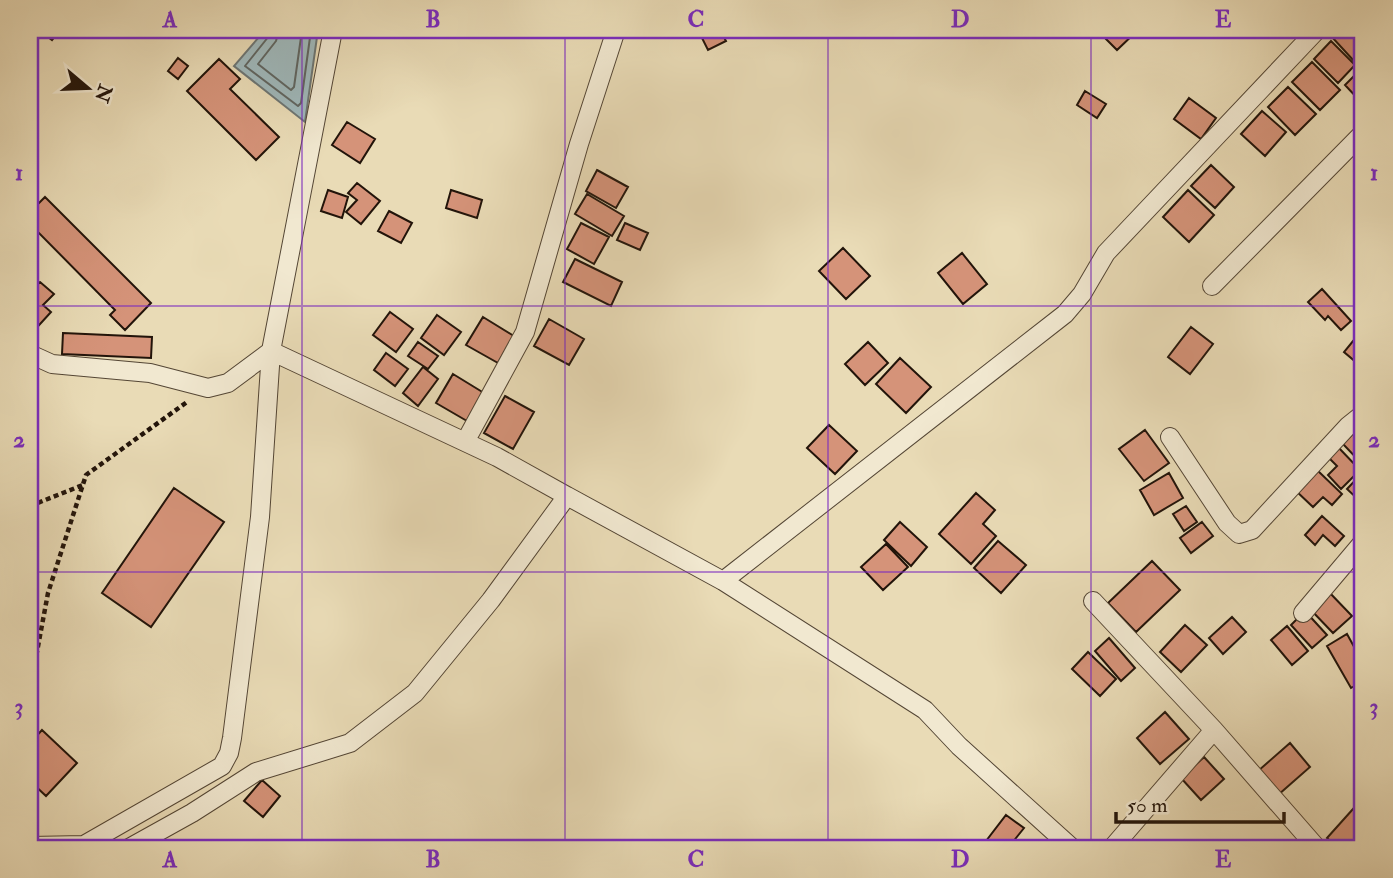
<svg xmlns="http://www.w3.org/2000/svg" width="1393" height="878" font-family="'IM FELL Double Pica',serif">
	<rect width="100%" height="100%" fill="#e9dbb6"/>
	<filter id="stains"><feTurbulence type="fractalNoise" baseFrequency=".00286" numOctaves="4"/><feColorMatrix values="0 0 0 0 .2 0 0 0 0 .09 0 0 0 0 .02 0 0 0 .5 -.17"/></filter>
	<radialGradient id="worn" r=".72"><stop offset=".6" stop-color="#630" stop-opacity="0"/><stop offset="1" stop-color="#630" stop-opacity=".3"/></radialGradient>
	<path fill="#9fb8bb" stroke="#6d7674" stroke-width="2" d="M265,30H318L305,122L234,66Z"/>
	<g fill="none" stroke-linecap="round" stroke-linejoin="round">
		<path stroke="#606662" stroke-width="2" d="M270,30L269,36L245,66L298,106L301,103L311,30
			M279,30L276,41L258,64L291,90L294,87L302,30"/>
	</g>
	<path fill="#d59379" stroke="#22140a" stroke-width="2" d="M39,30H60L52,40Z
		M698,30H720L726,41L708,50Z
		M1097,30H1138L1117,50Z
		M1337,30H1350L1363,44V53L1354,61L1331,36Z
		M1331,41L1355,65L1338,83L1314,59Z
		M178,58L188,66L178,79L168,71Z
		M219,59L240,79L230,89L279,137L256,160L187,91Z
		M1312,62L1340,90L1320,110L1292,82Z
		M1359,71L1363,75V98L1360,101L1345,85Z
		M1288,87L1316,114L1295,135L1268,107Z
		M1085,91L1106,104L1097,118L1077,105Z
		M1189,98L1216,118L1201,139L1174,119Z
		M1262,111L1286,132L1265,156L1241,134Z
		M347,122L375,139L360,163L332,145Z
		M1211,165L1234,187L1215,208L1191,186Z
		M597,170L628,187L616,208L586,191Z
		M357,183L380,201L361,224L346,212L357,200L348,193Z
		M328,190L348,197L342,218L321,211Z
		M451,190L482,200L477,218L446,208Z
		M1188,190L1214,215L1189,242L1163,217Z
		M587,194L624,216L612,236L575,214Z
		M45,197L151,303L125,330L110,315L115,310L36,230L30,234V212Z
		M389,211L412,223L401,243L378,231Z
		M581,223L609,237L594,264L567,249Z
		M625,223L648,233L640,250L617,240Z
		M843,248L870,276L846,299L819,271Z
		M962,253L987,284L963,304L938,273Z
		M575,259L622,282L611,306L563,282Z
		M40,282L54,294L43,305L51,312L31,334L30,284L34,288Z
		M1322,289L1351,321L1341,330L1328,316L1325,320L1308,302Z
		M390,312L413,329L396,352L373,335Z
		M437,315L461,332L444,355L421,338Z
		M483,317L514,336L498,363L466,345Z
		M549,319L584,339L569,365L534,346Z
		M1191,327L1213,344L1190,374L1168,357Z
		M63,333L152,337L151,358L62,354Z
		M1358,335L1363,339V368L1344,352Z
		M418,342L438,356L428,369L408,356Z
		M868,342L888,363L865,385L845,364Z
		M386,353L408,369L395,386L374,370Z
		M900,358L931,387L906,413L876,384Z
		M423,367L438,379L418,406L403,393Z
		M453,374L484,393L467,421L436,403Z
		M505,396L534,412L513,449L484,433Z
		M829,425L857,451L835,474L807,448Z
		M1360,426L1363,429V465L1343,444Z
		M1145,430L1169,463L1144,481L1119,449Z
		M1338,447L1360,470L1341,489L1328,475L1337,466L1328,457Z
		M1316,469L1342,494L1332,505L1323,497L1313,507L1295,490Z
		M1363,472V504L1347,489Z
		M1169,473L1183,498L1154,515L1140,490Z
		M174,488L224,522L151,627L102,593Z
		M976,493L995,510L983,524L996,536L971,564L939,534Z
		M1186,506L1197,522L1184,531L1173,514Z
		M1322,516L1344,536L1335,546L1323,535L1315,545L1305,535Z
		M900,522L927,547L911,566L884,540Z
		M1202,522L1213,536L1191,553L1180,538Z
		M998,541L1026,565L1001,593L974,568Z
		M886,544L908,567L883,590L861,567Z
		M1152,561L1180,590L1136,632L1108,603Z
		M1328,591L1352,616L1333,633L1310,609Z
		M1305,611L1327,635L1312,648L1291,625Z
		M1232,617L1246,632L1223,654L1209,638Z
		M1185,625L1207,645L1181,672L1160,652Z
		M1287,626L1308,651L1292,665L1271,640Z
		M1347,634L1363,663V681L1351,688L1327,646Z
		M1109,638L1135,668L1121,681L1095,651Z
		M1088,652L1116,679L1100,696L1072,669Z
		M1165,712L1189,739L1160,764L1137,738Z
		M42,730L77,763L46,796L30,781V743Z
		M1290,743L1310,767L1278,795L1258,771Z
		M1204,757L1224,779L1201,800L1181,778Z
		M262,780L280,796L263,817L244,801Z
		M1353,809L1363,818V842L1358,848H1338L1327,838Z
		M1006,815L1024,828L1008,848H995L986,841Z
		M236,842L269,845V848H236Z"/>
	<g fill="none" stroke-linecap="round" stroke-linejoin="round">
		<defs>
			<path id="minor" d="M1212,286L1363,133
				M30,354L52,364L150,373L208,388L228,383L271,351L333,30
				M1170,437L1227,523L1239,534L1252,530L1348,426L1363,414
				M465,442L525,332L579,144L616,30
				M567,496L723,581L925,710L959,746L1072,848
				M723,581L1065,314L1082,294L1106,253L1317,30
				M1093,601L1214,730L1317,848
				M1303,613L1363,542
				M30,846L84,845L222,766L229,753L232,738L260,517L271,351L497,457L567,496L491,600L415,693L350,743L256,772L192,813L129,848
				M1112,848L1214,730"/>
		</defs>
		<use href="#minor" stroke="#544635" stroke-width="20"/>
		<path stroke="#22140a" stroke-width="4.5" stroke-dasharray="5 3.5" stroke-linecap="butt" d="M30,506L83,485
			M30,689L48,593L86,475L187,402"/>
		<use href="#minor" stroke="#f1e8d0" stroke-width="18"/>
	</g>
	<path fill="none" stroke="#7b2cbf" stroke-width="2" stroke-opacity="0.55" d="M302,30V848M565,30V848M828,30V848M1091,30V848M30,306H1363M30,572H1363"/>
	<rect width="1393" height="878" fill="none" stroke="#e9dbb6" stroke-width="77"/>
	<g transform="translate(88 88) rotate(109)" stroke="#f1e8d0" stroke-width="5" paint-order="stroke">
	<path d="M0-5L12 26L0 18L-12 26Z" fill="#22140a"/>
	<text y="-10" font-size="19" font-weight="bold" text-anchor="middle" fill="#22140a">N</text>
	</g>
	<path d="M1116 812v10h168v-10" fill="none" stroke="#22140a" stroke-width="3.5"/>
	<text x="1127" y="812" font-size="21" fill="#22140a" stroke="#f1e8d0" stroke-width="5" paint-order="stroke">50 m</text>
	<rect x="38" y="38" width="1316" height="802" fill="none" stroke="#7b2cbf" stroke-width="2.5"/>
	<g font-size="23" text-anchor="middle" font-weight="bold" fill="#7b2cbf">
		<text x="170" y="27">A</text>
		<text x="433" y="27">B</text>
		<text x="696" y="27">C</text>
		<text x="960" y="27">D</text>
		<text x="1223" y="27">E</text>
		<text x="19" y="180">1</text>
		<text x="1374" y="180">1</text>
		<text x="19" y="447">2</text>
		<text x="1374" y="447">2</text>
		<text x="19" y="714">3</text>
		<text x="1374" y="714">3</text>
		<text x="170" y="867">A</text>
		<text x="433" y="867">B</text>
		<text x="696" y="867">C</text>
		<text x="960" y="867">D</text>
		<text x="1223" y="867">E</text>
	</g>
	<rect width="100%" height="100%" filter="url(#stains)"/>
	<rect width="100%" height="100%" fill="url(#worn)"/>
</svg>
